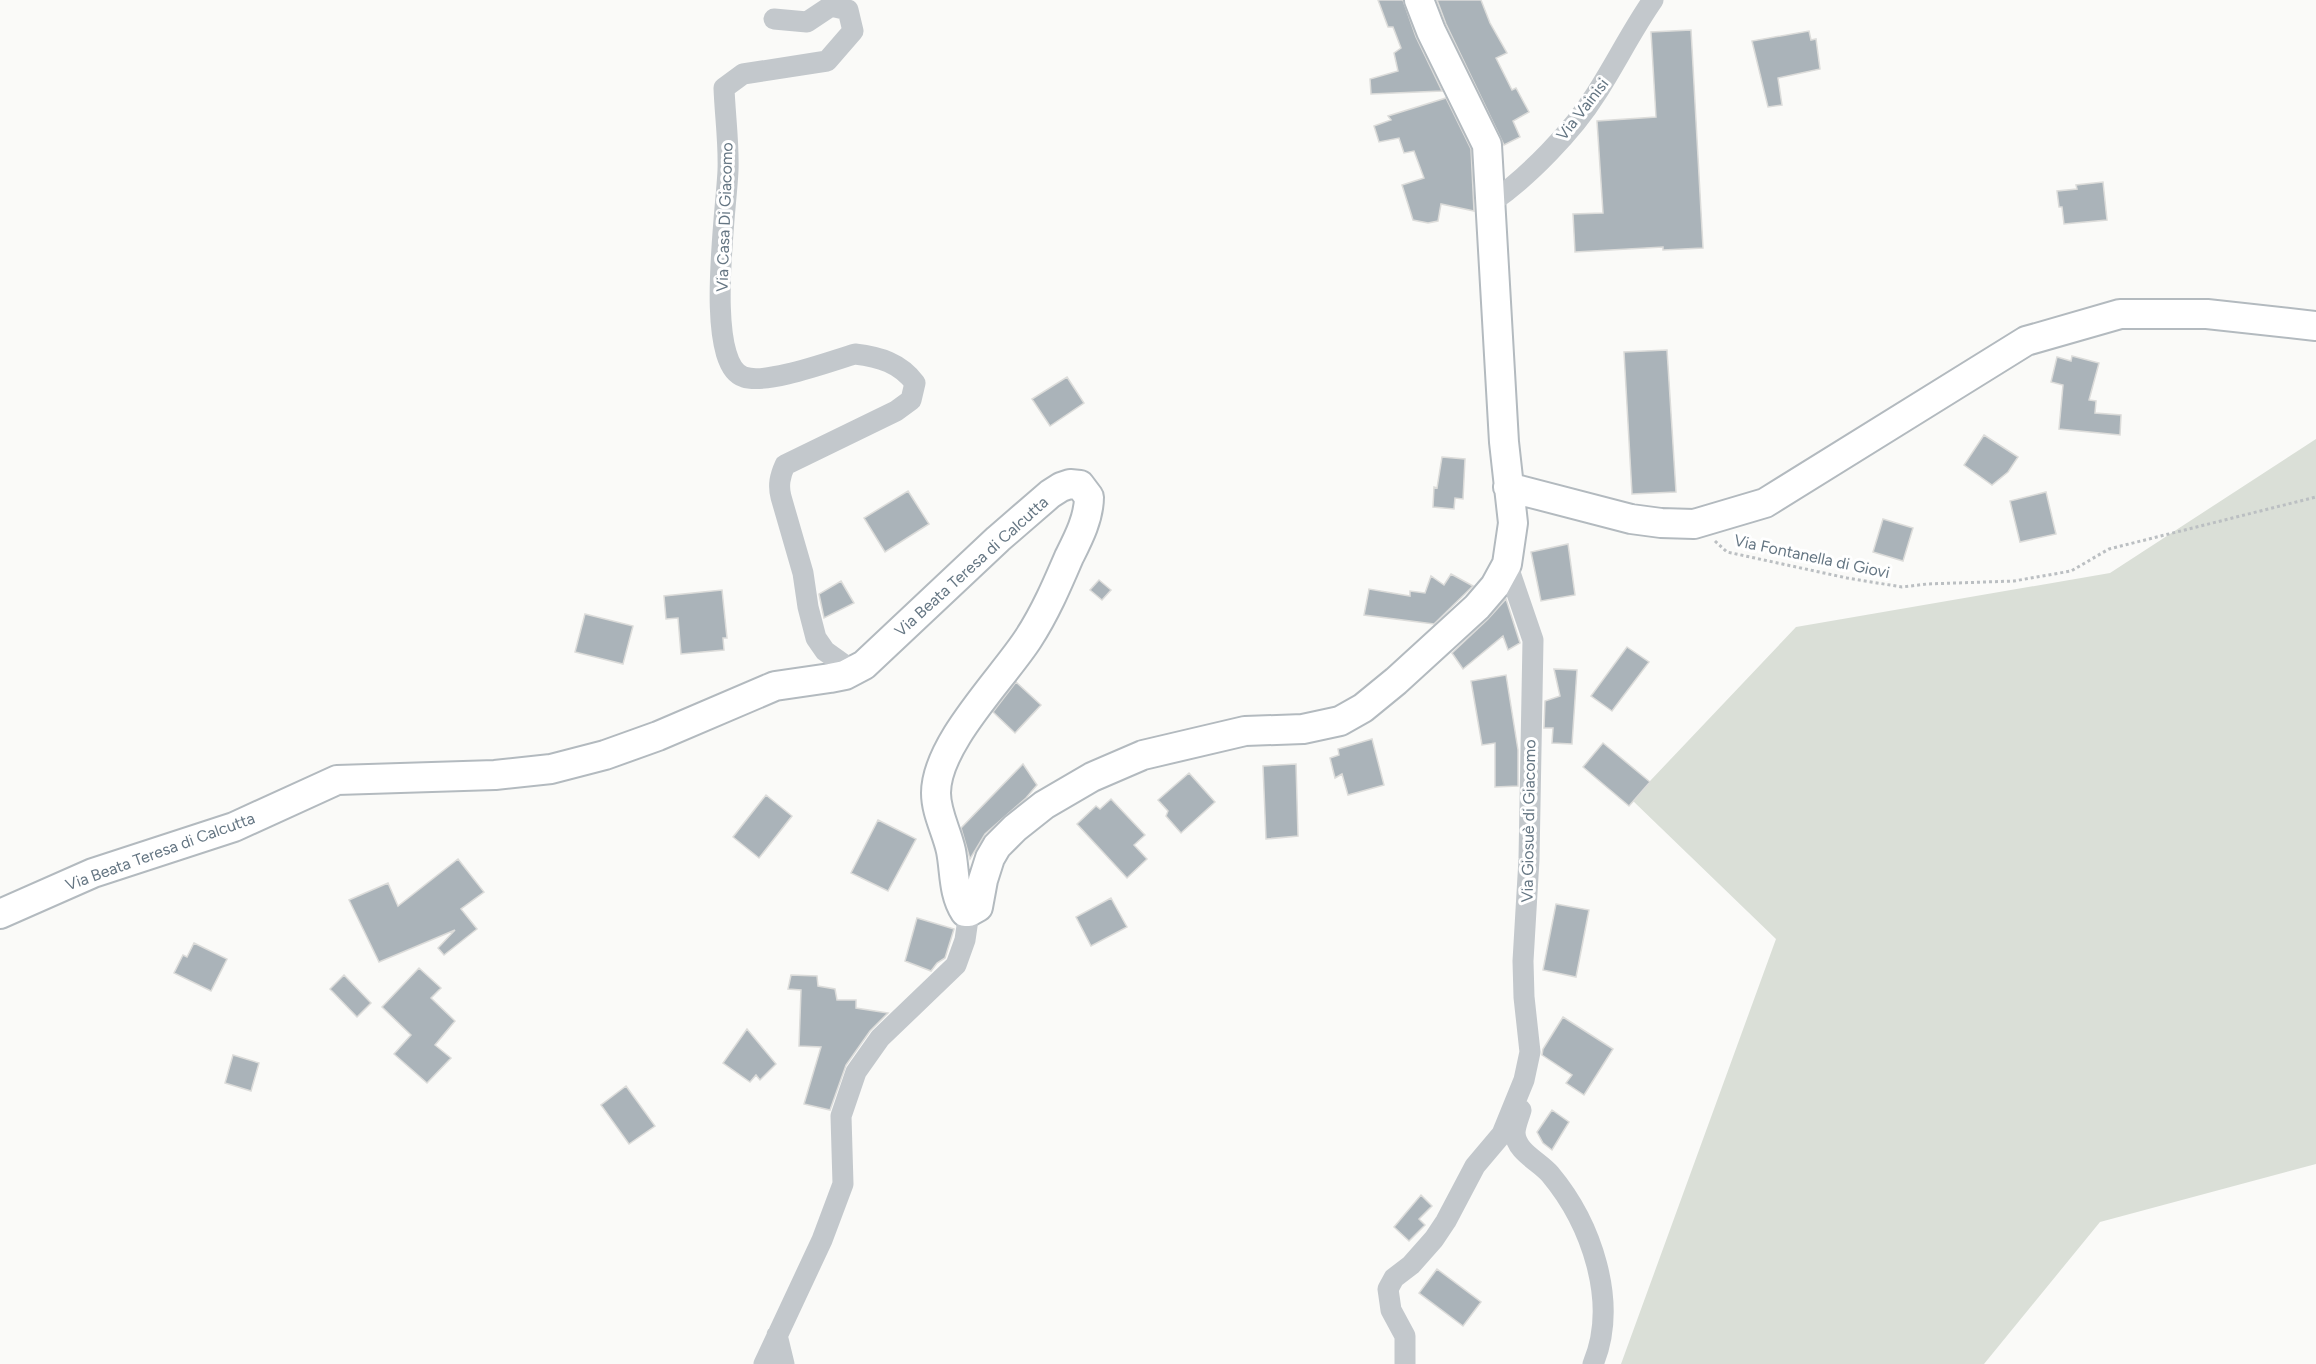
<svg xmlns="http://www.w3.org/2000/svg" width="2316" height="1364" font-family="Figtree,sans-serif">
	<rect width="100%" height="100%" fill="#fafaf8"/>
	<path fill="#dadfd7" d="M2316,439V1164L2100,1222L1984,1364H1621L1776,939L1632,800L1796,627L2110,573Z"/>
	<path fill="#aab3b9" stroke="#dcdcda" stroke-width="1.5" d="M1378,0H1403L1416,37L1442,91L1371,94L1370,79L1398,71L1394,53L1401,48L1393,27H1388Z
		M1437,0H1481L1490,23L1507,53L1496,58L1512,90L1516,88L1529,112L1513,121L1520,137L1504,145L1446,24Z
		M1691,30L1703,248L1663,250V247L1575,252L1573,214L1603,213L1597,121L1656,117L1651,32Z
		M1809,31L1811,40L1816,39L1820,69L1778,78L1782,105L1768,107L1752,41Z
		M1446,98L1471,149L1474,211L1441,204L1438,221L1428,223L1413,220L1402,185L1424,178L1414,151L1404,153L1399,138L1379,142L1374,126L1391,120L1388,116Z
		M2103,182L2107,220L2064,224L2062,207H2059L2057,191L2077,189L2076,185Z
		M1667,350L1676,492L1632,494L1624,352Z
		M2072,356L2099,363L2089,400L2096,401L2095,413L2121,415L2120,435L2059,429L2063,385L2051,382L2057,357L2071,361Z
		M1067,377L1084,403L1050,426L1032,399Z
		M1984,435L2018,457L2008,472L1992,485L1964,465Z
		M1442,457L1465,459L1463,499L1455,498L1454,509L1433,507L1434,487L1437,488Z
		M908,491L929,524L885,552L864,518Z
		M2046,492L2056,534L2020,542L2010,501Z
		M1883,519L1913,528L1903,561L1873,552Z
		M1568,544L1575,595L1541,601L1531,552Z
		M1451,574L1473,586L1434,624L1364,615L1369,589L1410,596V591L1425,593L1431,576L1444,585Z
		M1099,580L1111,590L1102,600L1090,590Z
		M841,581L854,603L824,618L819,594Z
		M722,590L727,638H723L724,650L681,654L678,618L666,619L664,596Z
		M1506,599L1520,643L1508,650L1503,636L1463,669L1452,653L1488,619Z
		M585,614L633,626L623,664L575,652Z
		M1627,647L1649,662L1612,711L1591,696Z
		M1554,669L1577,670L1572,744L1552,743L1553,728H1544L1545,701L1560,696Z
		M1506,675L1518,750V786L1495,787V743L1482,745L1471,681Z
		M1016,682L1041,705L1015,733L993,712Z
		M1372,739L1384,785L1348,795L1342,774L1335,778L1330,758L1339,755L1338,749Z
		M1603,743L1650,782L1629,806L1583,767Z
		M1023,764L1037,785L1026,798L985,834L970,859L961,828Z
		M1296,764L1298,836L1266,839L1263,766Z
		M1189,773L1215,802L1181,833L1166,816L1168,811L1158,800Z
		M766,795L792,816L759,858L733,837Z
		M1111,799L1145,835L1134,845L1147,859L1127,878L1077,824L1096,806L1100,809Z
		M878,820L916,839L888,891L851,873Z
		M458,859L484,892L461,909L477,929L444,955L438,948L455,930L379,962L349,900L388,883L398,906Z
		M1111,898L1127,927L1091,946L1076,917Z
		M1556,904L1589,910L1576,977L1543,970Z
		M917,918L954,929L945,958L937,963L931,971L905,961Z
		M194,943L227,959L211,991L174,973L183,955L187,957Z
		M419,968L441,988L431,998L455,1021L435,1045L451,1058L427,1083L394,1054L411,1035L382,1007Z
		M344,975L371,1003L357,1017L330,989Z
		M791,975L817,976L818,986L835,989L837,1000H856V1008L888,1013L870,1031L846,1065L830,1110L804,1104L821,1047L799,1046L801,990L788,989Z
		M1563,1017L1613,1049L1584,1095L1566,1083L1572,1075L1542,1055L1543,1049Z
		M747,1029L776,1064L760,1080L756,1075L750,1082L723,1063Z
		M233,1055L259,1063L251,1091L225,1083Z
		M626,1086L655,1126L629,1144L601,1105Z
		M1552,1110L1569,1122L1552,1150L1543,1143L1537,1132Z
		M1421,1195L1432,1206L1419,1219L1425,1225L1409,1241L1394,1227Z
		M1437,1269L1481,1302L1463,1326L1419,1293Z"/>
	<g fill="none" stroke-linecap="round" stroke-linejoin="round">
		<defs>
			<path id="secondary" d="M1508,487L1631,519L1661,523L1694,524L1765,503L2026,341L2120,314H2207L2316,326
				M0,914L93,873L234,827L337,780L495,775L551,769L605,755L658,736L775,686L830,678L845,675L864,665L998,539L1050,494L1061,487L1070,484L1080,485L1089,497C1089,518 1078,539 1069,557C1057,585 1045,613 1028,639C1002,679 936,744 936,793C936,813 947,832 951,851C955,871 953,894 965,912H969L978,907L983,880L990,858L997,846L1015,828L1044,805L1092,777L1143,755L1245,731L1303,729L1340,721L1363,708L1396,681L1477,607L1495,586L1507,564L1513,523L1504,442L1487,145L1431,31L1419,0"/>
		</defs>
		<use href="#secondary" stroke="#b3babf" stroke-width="32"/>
		<path stroke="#bbbfc2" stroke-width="3" stroke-dasharray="3 3" stroke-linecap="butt" d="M1715,541L1727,552L1847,578L1902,587L1927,584L2014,581L2071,571L2109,549L2316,497"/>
		<path stroke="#c3c8cc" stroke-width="21" d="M774,19L807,22L831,6L848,10L853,31L827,61L743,74L724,88C725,115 729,143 728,170C727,206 703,364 744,377C767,385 831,361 855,354C880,357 900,363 915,383L911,400L896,411L785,465C780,476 778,485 781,497L803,573L808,607L816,638L825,651L853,671
			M1492,202C1528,177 1573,131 1596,94C1616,63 1632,30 1653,0
			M1521,1110C1519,1117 1515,1126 1515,1133C1516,1152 1539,1161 1550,1174C1591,1223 1619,1302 1593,1364
			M777,1335L784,1364
			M764,1364L822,1240L843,1184L841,1116L856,1072L880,1038L956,965L965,940L969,912
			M1405,1364V1336L1391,1310L1388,1289L1394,1278L1411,1265L1434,1239L1446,1221L1475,1166L1502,1134L1524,1080L1530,1052L1524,997L1523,961L1529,859L1533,640L1507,564"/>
		<use href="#secondary" stroke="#fff" stroke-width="28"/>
	</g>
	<g text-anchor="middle" stroke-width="6" stroke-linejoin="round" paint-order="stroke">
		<g font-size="16" fill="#657683" stroke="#fff">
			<text transform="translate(1582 109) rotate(-52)" y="6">Via Vainisi</text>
			<text transform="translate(724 217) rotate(-88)" y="6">Via Casa Di Giacomo</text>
			<text transform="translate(1812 556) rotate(12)" y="6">Via Fontanella di Giovi</text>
			<text transform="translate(971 566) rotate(-42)" y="6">Via Beata Teresa di Calcutta</text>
			<text transform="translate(1528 821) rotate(-89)" y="6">Via Giosuè di Giacomo</text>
			<text transform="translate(160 851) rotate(-20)" y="6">Via Beata Teresa di Calcutta</text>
		</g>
	</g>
</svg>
